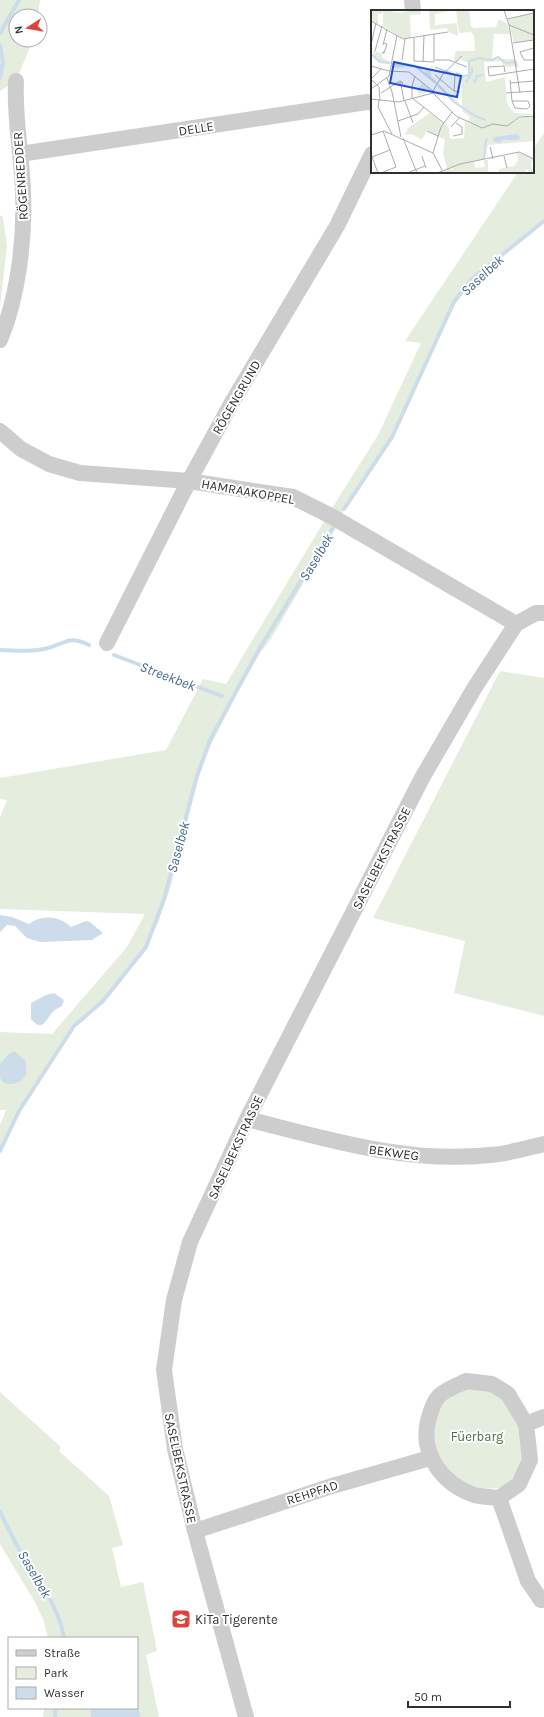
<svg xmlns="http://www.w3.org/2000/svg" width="544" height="1717" font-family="Karla,sans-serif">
	<rect width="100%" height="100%" fill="#fff"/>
	<path fill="#e5eddf" d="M0,0H40L38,16H16V40H33L16,81L0,91Z
		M544,133V221L471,281L454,302L392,437L344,509L335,529L271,639L260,653L234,699L210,747L200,772L170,889L158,923L146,947L103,1001L74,1026L19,1111L0,1151V1125L6,1110H0V1032L52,1034L127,947L145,914L0,909V817L7,800L0,799V778L166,750L203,679L226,684L334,505L378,435L421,343L405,341L518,172H533V149Z
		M0,215L3,217L7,246L0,308Z
		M500,671L544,678V1016L454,993L465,941L373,918Z
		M472,1387L491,1389L505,1398L521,1426L523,1457L513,1480L501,1488L481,1489L465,1484L450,1474L437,1455L433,1443L435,1418L443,1402L456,1392Z
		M0,1392L61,1447L59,1451L109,1496L123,1545L112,1548L121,1587L143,1582L157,1651L146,1655L159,1717H43L44,1708H137V1638H48L44,1622L36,1604L0,1544Z"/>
	<path fill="#ccdceb" d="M0,915L12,917L29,924C42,914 60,916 71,927L86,921L90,922L103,933L92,940L40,942L27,938L15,926L7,925L0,932Z
		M54,993L64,1000L62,1006C60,1007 56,1009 54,1011C46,1018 43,1034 31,1019V1003L46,995Z
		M14,1051L26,1061C25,1065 27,1070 26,1074C24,1084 3,1089 0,1077C0,1073 0,1068 0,1064L9,1054Z
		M137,1705L141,1717H91L90,1708H137Z"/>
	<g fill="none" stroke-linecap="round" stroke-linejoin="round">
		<path stroke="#ccdceb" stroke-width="4" d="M0,33L19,0
			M0,45L3,62L0,78
			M344,509L392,437L454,302L473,278L544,221
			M0,650C15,651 30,652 44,649C65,645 67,634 89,645
			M114,655L222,696
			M0,1151L19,1111L74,1026L103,1001L146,947L164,899L197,776L210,740L257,653L333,528
			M0,1512C9,1530 17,1547 28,1564C43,1588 59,1609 64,1638
			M55,1717L56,1708"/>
		<path stroke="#cdcdcd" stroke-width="16" d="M412,0L413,11
			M20,154L367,102L372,103
			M0,340C18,297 25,239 23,193C22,155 14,119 16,81
			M0,431L21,449L49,464L80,473L189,481L293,497L331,516L516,624
			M107,643L189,481L231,404L337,226L372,154
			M247,1119C327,1139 407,1164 490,1155C508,1154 526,1148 544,1144
			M466,1381L492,1384L508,1394L526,1424L530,1460L519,1484L499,1498C491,1497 482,1497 474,1495C443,1484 420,1455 428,1421C430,1413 433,1402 439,1396C446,1389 457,1386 466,1381Z
			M526,1424L544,1417
			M499,1498L528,1581L541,1600H544
			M195,1531L332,1486L430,1458
			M246,1717L195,1531L175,1449L164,1370L174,1300L190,1242L247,1119L422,778L475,687L516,624L536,613H544"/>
	</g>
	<defs>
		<symbol id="school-square" viewBox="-11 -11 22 22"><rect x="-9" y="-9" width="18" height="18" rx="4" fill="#e0413a" stroke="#fff"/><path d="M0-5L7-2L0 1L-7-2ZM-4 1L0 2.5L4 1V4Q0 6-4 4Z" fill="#fff"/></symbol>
	</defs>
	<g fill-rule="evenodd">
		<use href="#school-square" x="170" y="1608" width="22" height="22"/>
	</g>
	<g text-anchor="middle" stroke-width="4" stroke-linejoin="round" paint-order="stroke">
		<g font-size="13" fill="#303030" stroke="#fff">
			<text transform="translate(196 128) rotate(-9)" y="5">DELLE</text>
			<text transform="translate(20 176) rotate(-94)" y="5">RÖGENREDDER</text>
			<text transform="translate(236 397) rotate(-60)" y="5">RÖGENGRUND</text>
			<text transform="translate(248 491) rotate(10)" y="5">HAMRAAKOPPEL</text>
			<text transform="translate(381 858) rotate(-63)" y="5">SASELBEKSTRASSE</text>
			<text transform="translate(235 1147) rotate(-65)" y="5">SASELBEKSTRASSE</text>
			<text transform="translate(394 1152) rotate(8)" y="5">BEKWEG</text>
			<text transform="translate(181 1468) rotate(78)" y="5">SASELBEKSTRASSE</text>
			<text transform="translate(312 1492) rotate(-18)" y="5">REHPFAD</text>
		</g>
		<g font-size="13" fill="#4e6b3f" stroke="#fff">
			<text x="477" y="1441">Füerbarg</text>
		</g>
		<g font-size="13" fill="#303030" stroke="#fff" text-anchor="start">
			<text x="195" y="1624">KiTa Tigerente</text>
		</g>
		<g font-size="14" font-style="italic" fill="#406890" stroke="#fff">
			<text transform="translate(482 275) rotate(-43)" y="5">Saselbek</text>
			<text transform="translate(316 557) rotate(-59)" y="5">Saselbek</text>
			<text transform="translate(168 676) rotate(21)" y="5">Streekbek</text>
			<text transform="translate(178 847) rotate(-75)" y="5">Saselbek</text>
			<text transform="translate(35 1574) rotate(60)" y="5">Saselbek</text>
		</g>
	</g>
	<g transform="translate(371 10)">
		<rect width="163" height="163" fill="#fff"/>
		<path d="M0,0H11V4H7V14L0,11ZM12,0L29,3L38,1L28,0H54L50,1V4L39,5L40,28H31L12,16ZM58,0H84L64,4V15L86,13L87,26L77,22L76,18L59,20ZM85,0H98L100,16L103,18L125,17L128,9L136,13L139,24H123L121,49H145L146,55L139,57L133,56L130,51L113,52L115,72L134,67L136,93L140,99L144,103L163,104L149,106L139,115L151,107L163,106V131L117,135L113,149L103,151L104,158L114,157L113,150H117V163H67L79,157L82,161L81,157L103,151L76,158L72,143L74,130L56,120L51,130L41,124L34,125L37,118L59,103L78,118L79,129L93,128L94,112L109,118L96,112L99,107L91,101L92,98L83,92L74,81L52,64L45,56L37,54L31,58H20V53L9,52L0,44L3,46L2,41L10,43L12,48L23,54L37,53L50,57L53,64L55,58L59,60L60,56H64L60,58V66L91,97L90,68L75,61L77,60L92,66L98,65V53L90,50L91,47L86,52L83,51L84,42L89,40L91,45L90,41H104L103,26L100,22L88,23ZM160,0H163V30L143,33L137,9L161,3ZM51,73L60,80L48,85L46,80ZM145,142L162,148L160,155L163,163L155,159L154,163H128V159L143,156L147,150Z" fill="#e5eddf"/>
		<path d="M147,124L149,128L147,130H132L128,133L122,131V127Z" fill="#ccdceb"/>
		<path fill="none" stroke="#ccdceb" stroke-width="2" d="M0,44L9,52L19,53M21,54L44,56L65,73M85,63L92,66L98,65V51L108,48L121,50L127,47L135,53L145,52L146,57M95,72L101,62V57M103,73L106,66L112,65M67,75L83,92L106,107L115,110M113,149L115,130L117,129"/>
		<path fill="none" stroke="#acacac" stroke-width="1" d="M133,0L138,15L163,25M136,9L163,3M0,11L32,29L77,22M138,15L149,83M43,28V51L63,52V24M13,33L16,34L13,43H11L14,41M142,33L163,30M0,35L5,13M12,35L16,19M163,38L149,42L153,50H163M4,41L11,16M31,50L34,29M64,50H78L96,57M52,52L53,25M0,56L18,61L38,62L62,81M64,57L87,66M134,62L133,56L117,57L118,66L163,59M64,65L83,81L89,82M44,66L41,76V88L73,113M16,68L21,82L30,127M0,69L8,77L9,91M0,69L10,59M139,70L141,91L144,98L156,99L159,96L157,91H141M139,73L163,71M30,75L33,91M0,79L18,66L26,25M62,81L72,64L91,46M83,81L84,66M10,83L29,71L32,73H28M135,83L163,81M0,89L28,92L62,83L85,106L111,118L122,114L136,116L149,107L163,106M8,90L7,97L21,124M34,91L42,113M27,111L47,104L53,97M80,117L88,108M56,121L67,126M0,125L13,121L62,143L71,160M82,126L91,124V117L85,113M32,128L46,163M119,137L122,149M62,143L70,117L81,102M0,144L7,163M51,146L55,158M133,146L136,158M1,147L19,140M10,163L25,157L12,121M36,163L54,156M66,163L89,154L148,142L163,149"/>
		<path fill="#1d4ed8" fill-opacity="0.15" stroke="#1d4ed8" stroke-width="2" d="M23,52L90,66L86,87L19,73Z"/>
		<rect width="163" height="163" fill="none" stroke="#303030" stroke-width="2"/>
	</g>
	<rect x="8" y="1637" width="130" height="72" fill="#ffffff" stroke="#acacac"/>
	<rect x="16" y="1650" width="20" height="6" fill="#cdcdcd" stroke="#acacac"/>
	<text x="44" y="1657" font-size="12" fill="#303030">Straße</text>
	<rect x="16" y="1667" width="20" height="12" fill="#e5eddf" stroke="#acacac"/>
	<text x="44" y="1677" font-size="12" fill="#303030">Park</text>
	<rect x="16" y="1687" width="20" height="12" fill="#ccdceb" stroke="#acacac"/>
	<text x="44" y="1697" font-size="12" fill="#303030">Wasser</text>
	<g transform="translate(28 28) rotate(258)"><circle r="19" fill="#ffffff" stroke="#acacac"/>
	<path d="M0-3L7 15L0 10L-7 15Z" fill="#e0413a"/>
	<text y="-6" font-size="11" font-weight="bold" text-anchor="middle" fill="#303030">N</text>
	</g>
	<path d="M408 1701v6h102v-6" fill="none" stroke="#303030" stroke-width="2"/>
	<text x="414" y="1701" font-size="12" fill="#303030" stroke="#ffffff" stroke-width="3" paint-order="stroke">50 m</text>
</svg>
